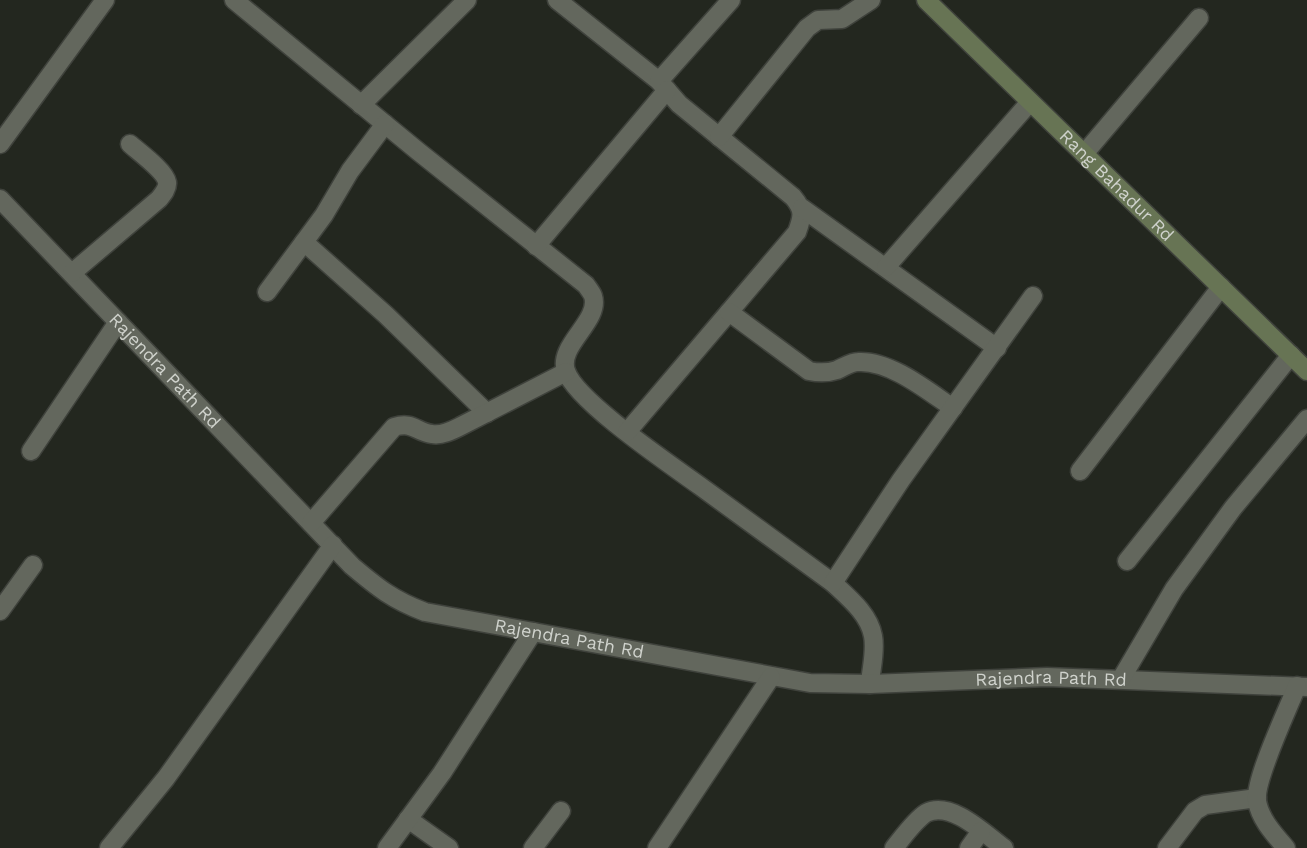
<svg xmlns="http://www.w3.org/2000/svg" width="1307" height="848" font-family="'Work Sans',sans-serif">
	<rect width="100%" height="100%" fill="#23271f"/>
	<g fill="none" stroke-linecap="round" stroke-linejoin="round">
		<defs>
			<g id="street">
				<path d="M234,0L419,152L586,285C588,288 592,293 593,296C601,321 557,345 566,371C576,401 671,465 700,486C745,519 789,551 833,583C849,598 869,614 873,636C876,651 871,669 870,684"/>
				<path d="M557,0L659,81L679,104L793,197C804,210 803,216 797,232L627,432"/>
				<path d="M659,81L731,0"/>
				<path d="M361,105L467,0"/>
				<path d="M719,137L807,28L818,20L842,19L871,0"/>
				<path d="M0,144L105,0"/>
				<path d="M1084,154L1199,18"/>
				<path id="s1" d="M0,199L352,566C378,588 393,600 425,612L810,683L870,684L1047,677L1307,687"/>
				<path d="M802,208L997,348"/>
				<path d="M304,242L386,315L487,413"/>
				<path d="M536,246L667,90"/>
				<path d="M886,267L1030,102"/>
				<path d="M72,273L159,199C163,194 168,188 167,182C165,171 139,152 130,144"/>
				<path d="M267,292L324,215L350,171L385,124"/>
				<path d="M729,312L809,371C819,373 828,373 837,370C844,367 851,362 858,362C890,360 928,391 953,408"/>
				<path d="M31,451L118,322"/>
				<path d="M1080,471L1221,287"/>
				<path d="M311,523L394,427C413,421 416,432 432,434C442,436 453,430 461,426L566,372"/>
				<path d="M1127,561L1291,355"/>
				<path d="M833,583L901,480L1033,296"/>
				<path d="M0,611L33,565"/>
				<path d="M1121,679L1174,589L1233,508L1307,419"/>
				<path d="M408,819L449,848"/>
				<path d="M109,848L166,778L333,545"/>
				<path d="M387,848L442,773L533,632"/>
				<path d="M533,848L561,811"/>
				<path d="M657,848L771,677"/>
				<path d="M894,848C903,837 914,821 926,813C951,800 985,834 1004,848"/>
				<path d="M969,848L981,831"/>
				<path d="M1167,848L1195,811L1205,805L1257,798"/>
				<path d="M1286,848C1274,834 1260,819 1257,801C1254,780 1288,709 1297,686"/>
			</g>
			<g id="secondary">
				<path id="s2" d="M926,0L1307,371"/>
			</g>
		</defs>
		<use href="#street" stroke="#3f423c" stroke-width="21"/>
		<use href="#secondary" stroke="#3f423c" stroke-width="21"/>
		<use href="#street" stroke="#63675d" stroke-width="18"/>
		<use href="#secondary" stroke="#677454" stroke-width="18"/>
	</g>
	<g text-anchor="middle" stroke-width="6" stroke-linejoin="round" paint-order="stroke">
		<g font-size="18" fill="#cfd2cc" stroke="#1a1e16">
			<text dy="6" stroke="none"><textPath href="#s2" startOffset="266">Rang Bahadur Rd</textPath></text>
			<text dy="6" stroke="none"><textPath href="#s1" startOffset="238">Rajendra Path Rd</textPath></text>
			<text dy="6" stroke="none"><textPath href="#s1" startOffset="742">Rajendra Path Rd</textPath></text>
			<text dy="6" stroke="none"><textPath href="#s1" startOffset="1228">Rajendra Path Rd</textPath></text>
		</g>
	</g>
</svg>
